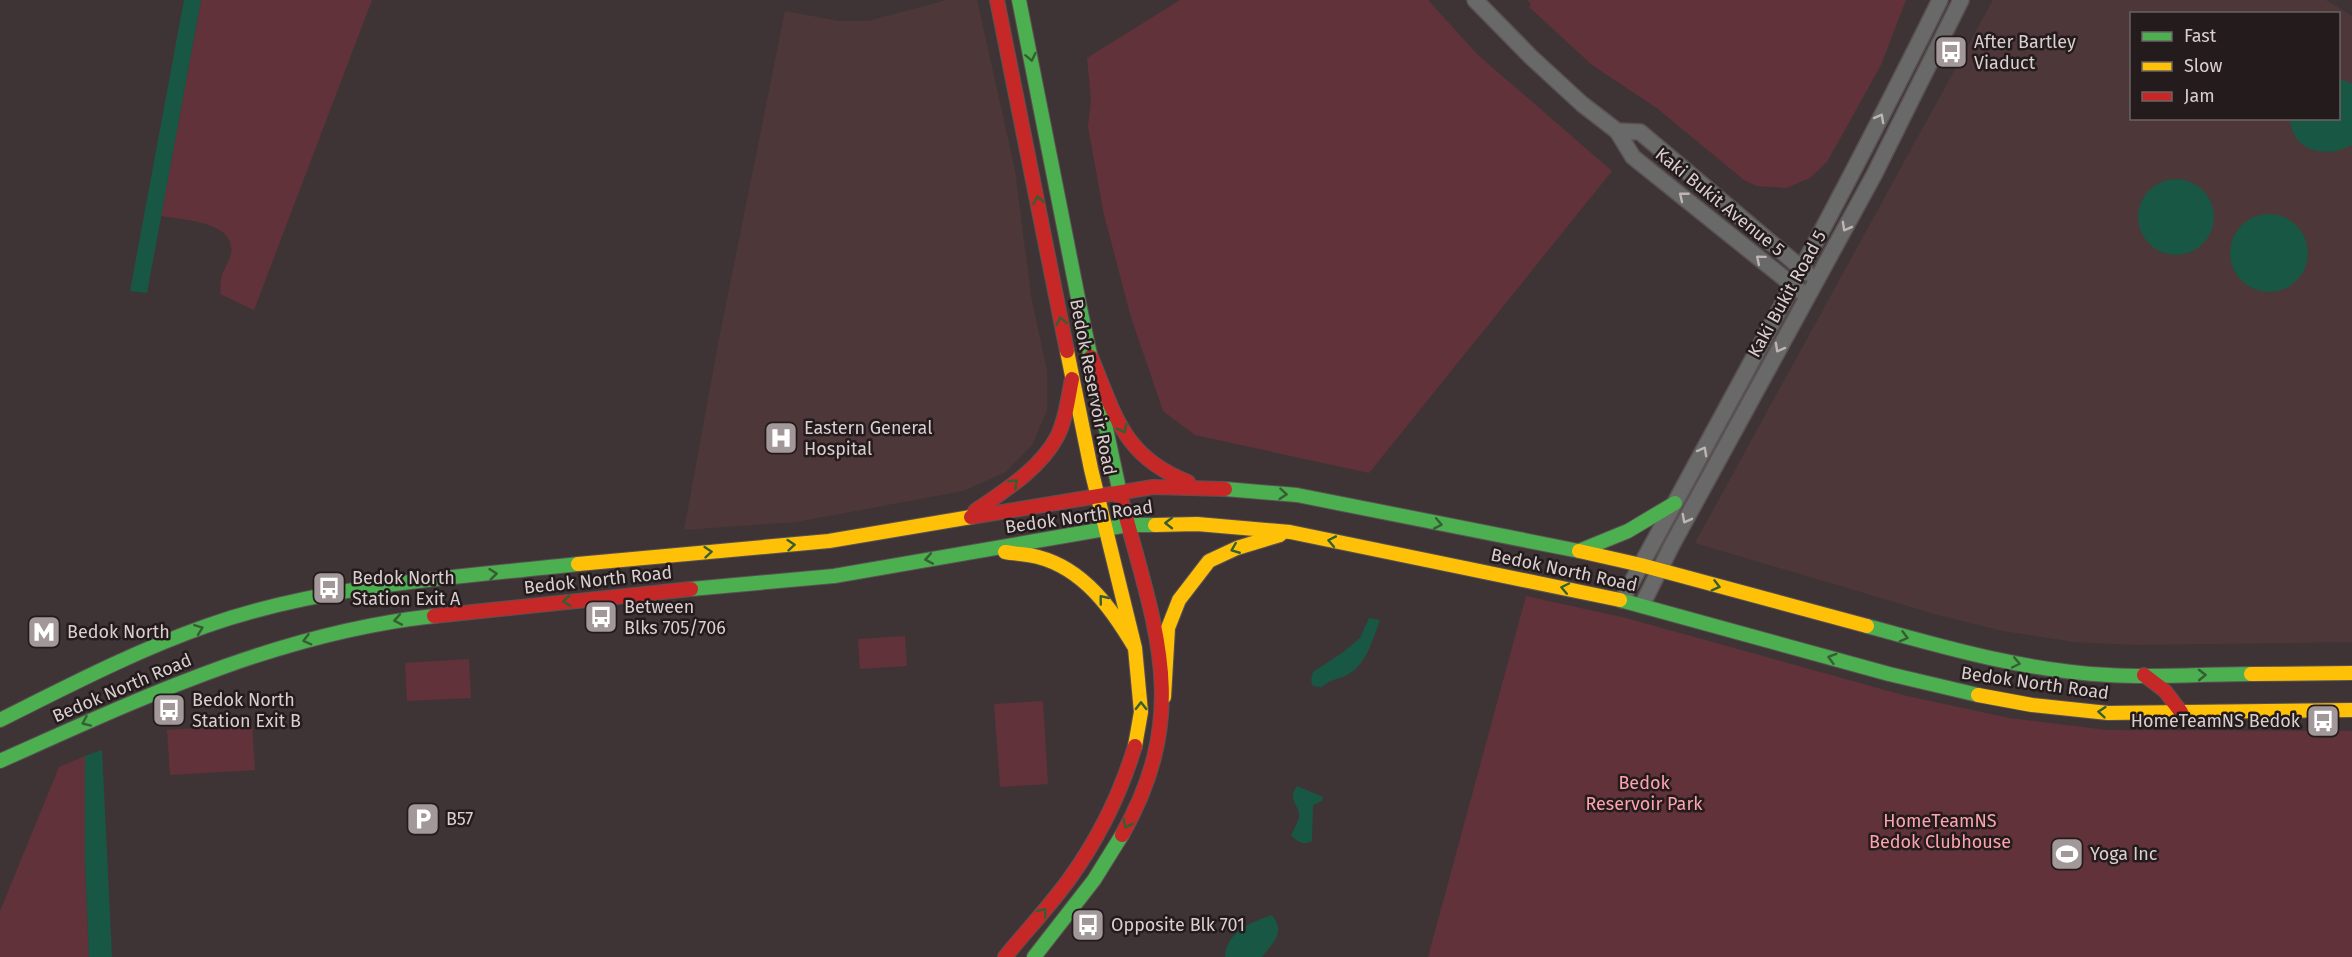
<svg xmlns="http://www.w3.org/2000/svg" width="2352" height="957" font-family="'Fira Sans',sans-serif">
	<rect width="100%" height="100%" fill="#3e3436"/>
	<path fill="#4e3739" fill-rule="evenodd" d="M947,0H977L1015,170L1031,296L1047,371V410L1032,445L1006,472L963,491L796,522L684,530L719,339L785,11L839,21H868Z
		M1993,0H2326L2352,16V642L2135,645L2074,642L2003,631L1938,615L1695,543ZM2132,14H2338V118H2132Z"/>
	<path fill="#613239" d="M201,0H372L254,310L220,294C221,290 220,285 221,280C222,271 229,263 231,254C237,221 182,220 161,216Z
		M1180,0H1428L1478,55L1612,171L1369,473L1195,435L1163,411L1131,317L1104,215L1088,127L1091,99L1087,58Z
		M1527,0H1906L1881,65L1827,162L1810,178L1786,188L1757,186L1744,180L1658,109L1592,65L1529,7L1531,4Z
		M1526,596L1626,618L1903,695L2009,718L2107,730L2352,731V957H1428Z
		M905,636L907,666L860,669L858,639Z
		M469,659L471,698L407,701L405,663Z
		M1043,701L1048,784L1000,787L994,704Z
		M252,724L255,770L170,775L167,730Z
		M85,756V861L89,957H0V911L59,767Z"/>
	<path fill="#185744" d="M184,0H201L147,293L130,291Z
		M2339,78L2352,84V145C2327,159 2292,152 2290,119L2338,118Z
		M2138 217a38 38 0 1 1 76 0a38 38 0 1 1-76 0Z
		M2230 253a39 39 0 1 1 78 0a39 39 0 1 1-78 0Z
		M1369,618L1380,620C1372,641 1367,664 1347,675C1339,679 1328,680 1322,687L1313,686L1311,680L1313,672L1342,653L1360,638Z
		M102,750L112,957H89L85,861V756Z
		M1297,786L1323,797L1322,801L1313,805L1312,841C1303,846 1298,841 1291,836C1293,830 1298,823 1299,818C1301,805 1286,801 1297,786Z
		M1272,915C1286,933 1273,942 1262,957H1225C1227,931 1250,923 1272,915Z"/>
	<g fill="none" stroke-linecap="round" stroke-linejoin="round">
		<defs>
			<path id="street" d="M1475,0L1531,57L1582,104L1617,131L1633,157L1800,291
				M1617,131L1640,132L1807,273
				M1622,600C1730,401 1840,203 1940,0
				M1642,605L1672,545L1874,175L1961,0"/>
			<path id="fast" d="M1019,0L1080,308L1121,498
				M1225,489L1297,495L1579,551
				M1579,551L1628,531L1675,503
				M691,589L834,576L1128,525H1155
				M1620,600L1889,674L1978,695
				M1867,626C1946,648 2026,671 2109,675C2156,678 2204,674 2251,674
				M0,720C68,686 135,651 206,626C325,584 454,578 578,564
				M0,761C141,698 278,633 434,616
				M1034,957L1094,880L1122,835"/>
			<path id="slow" d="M1067,351L1091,469L1135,648L1141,712L1135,746
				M1155,525L1197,524L1290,532L1620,600
				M1579,551L1641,565L1867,626
				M1005,552C1016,554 1027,554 1038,557C1084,569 1112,609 1135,648
				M578,564L829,541L971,517
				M2251,674L2352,673
				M1978,695L2032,705L2108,713L2352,710
				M1164,697L1168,628L1179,600L1209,561L1237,548L1280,535"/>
			<path id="jam" d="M997,0L1067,351
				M1091,357C1116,417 1123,456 1188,482
				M1121,498C1154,626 1193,709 1122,835
				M975,511C1004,491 1040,469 1057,437C1066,420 1068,398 1072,379
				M971,517L1153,487L1225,489
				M434,616L691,589
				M2144,675L2165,691L2181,712
				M1005,957C1026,931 1050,906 1070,878C1098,839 1121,792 1135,746"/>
		</defs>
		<use href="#street" stroke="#595152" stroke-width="18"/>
		<use href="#fast" stroke="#595152" stroke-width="16"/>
		<use href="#slow" stroke="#595152" stroke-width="16"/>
		<use href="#jam" stroke="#595152" stroke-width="16"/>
		<use href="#street" stroke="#686968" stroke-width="15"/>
		<use href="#fast" stroke="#4caf50" stroke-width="14"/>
		<use href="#slow" stroke="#ffc107" stroke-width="14"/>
		<use href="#jam" stroke="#c62828" stroke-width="14"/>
	</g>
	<defs><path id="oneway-chevron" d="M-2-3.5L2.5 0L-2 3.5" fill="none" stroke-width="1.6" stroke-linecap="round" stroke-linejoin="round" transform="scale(1.5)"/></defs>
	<g stroke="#355e33">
		<use href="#oneway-chevron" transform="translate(1031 57) rotate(78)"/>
		<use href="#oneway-chevron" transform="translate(1038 200) rotate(-101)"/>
		<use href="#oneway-chevron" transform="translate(1061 321) rotate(-101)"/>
		<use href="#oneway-chevron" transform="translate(1123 429) rotate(63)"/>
		<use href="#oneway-chevron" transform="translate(1014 483) rotate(-43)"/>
		<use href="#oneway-chevron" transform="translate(1283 494) rotate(5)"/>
		<use href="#oneway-chevron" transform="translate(1169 523) rotate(-180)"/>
		<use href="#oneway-chevron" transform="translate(1438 524) rotate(11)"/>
		<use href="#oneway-chevron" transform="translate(1332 541) rotate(-169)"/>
		<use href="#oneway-chevron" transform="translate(791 545) rotate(-5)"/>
		<use href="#oneway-chevron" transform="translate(1235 549) rotate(158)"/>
		<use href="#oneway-chevron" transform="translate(708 552) rotate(-5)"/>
		<use href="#oneway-chevron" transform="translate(929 559) rotate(170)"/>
		<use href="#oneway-chevron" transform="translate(493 574) rotate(-6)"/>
		<use href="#oneway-chevron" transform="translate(1716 586) rotate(15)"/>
		<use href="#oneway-chevron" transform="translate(1565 588) rotate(-168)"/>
		<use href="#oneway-chevron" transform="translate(1103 599) rotate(-129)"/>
		<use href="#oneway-chevron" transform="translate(567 601) rotate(174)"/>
		<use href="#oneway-chevron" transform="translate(398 620) rotate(170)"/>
		<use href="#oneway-chevron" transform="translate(199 629) rotate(-20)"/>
		<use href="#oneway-chevron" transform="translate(1904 637) rotate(15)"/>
		<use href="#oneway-chevron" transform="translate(307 640) rotate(165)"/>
		<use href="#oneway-chevron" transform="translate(1832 658) rotate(-164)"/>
		<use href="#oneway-chevron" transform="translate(2016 663) rotate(12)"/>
		<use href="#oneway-chevron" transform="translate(2202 675) rotate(-1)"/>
		<use href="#oneway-chevron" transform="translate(1141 706) rotate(-90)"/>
		<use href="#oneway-chevron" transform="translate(2102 712) rotate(-175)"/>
		<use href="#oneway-chevron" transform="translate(86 722) rotate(156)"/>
		<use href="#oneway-chevron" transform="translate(1127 824) rotate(116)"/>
		<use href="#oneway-chevron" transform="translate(1043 912) rotate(-51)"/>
	</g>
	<g stroke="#beb5b5">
		<use href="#oneway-chevron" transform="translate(1880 118) rotate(-61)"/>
		<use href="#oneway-chevron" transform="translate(1683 196) rotate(-141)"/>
		<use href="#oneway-chevron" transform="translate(1846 227) rotate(119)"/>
		<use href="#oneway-chevron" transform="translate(1760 259) rotate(-140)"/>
		<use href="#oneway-chevron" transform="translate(1779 348) rotate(119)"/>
		<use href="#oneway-chevron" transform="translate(1703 451) rotate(-61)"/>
		<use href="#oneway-chevron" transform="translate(1686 519) rotate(118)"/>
	</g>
	<defs>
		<symbol id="bus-square" viewBox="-11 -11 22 22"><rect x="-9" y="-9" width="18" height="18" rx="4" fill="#a39899" stroke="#231b1c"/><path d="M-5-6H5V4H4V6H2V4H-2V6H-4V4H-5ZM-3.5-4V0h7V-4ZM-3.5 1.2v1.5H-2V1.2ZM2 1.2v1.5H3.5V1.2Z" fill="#fff"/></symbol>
		<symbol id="hospital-square" viewBox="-11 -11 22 22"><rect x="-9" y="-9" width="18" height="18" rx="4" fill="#a39899" stroke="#231b1c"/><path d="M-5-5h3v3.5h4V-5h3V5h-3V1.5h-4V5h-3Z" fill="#fff"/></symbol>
		<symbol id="metro-square" viewBox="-11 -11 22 22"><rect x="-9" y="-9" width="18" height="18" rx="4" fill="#a39899" stroke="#231b1c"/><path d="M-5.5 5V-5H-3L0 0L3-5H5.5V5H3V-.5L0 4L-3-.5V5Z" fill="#fff"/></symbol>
		<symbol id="parking-square" viewBox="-11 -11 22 22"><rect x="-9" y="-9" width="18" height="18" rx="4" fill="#a39899" stroke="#231b1c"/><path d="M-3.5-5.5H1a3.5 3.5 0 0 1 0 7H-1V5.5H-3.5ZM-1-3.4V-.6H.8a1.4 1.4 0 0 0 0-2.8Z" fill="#fff"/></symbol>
		<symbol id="stadium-square" viewBox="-11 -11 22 22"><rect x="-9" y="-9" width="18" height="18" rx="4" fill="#a39899" stroke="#231b1c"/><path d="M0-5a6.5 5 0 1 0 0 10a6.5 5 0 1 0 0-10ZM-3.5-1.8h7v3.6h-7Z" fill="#fff"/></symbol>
	</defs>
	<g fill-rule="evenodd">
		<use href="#bus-square" x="1932" y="33" width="38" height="38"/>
		<use href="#hospital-square" x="762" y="419" width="38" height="38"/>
		<use href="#bus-square" x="310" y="569" width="38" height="38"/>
		<use href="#bus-square" x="582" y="598" width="38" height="38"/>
		<use href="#metro-square" x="25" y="613" width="38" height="38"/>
		<use href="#bus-square" x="150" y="691" width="38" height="38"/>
		<use href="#bus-square" x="2304" y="702" width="38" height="38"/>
		<use href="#parking-square" x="404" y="800" width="38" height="38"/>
		<use href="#stadium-square" x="2048" y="835" width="38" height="38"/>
		<use href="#bus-square" x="1069" y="906" width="38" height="38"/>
	</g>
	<g text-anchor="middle" stroke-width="5" stroke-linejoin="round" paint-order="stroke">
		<g font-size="18" fill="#dacecf" stroke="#231b1c" text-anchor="start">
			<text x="1974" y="48">After Bartley<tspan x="1974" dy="21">Viaduct</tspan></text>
			<text x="804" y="434">Eastern General<tspan x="804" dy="21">Hospital</tspan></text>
			<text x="352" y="584">Bedok North<tspan x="352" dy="21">Station Exit A</tspan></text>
			<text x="624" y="613">Between<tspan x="624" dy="21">Blks 705/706</tspan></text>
			<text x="67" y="638">Bedok North</text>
			<text x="192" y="706">Bedok North<tspan x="192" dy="21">Station Exit B</tspan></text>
			<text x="2300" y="727" text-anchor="end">HomeTeamNS Bedok</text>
			<text x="446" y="825">B57</text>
			<text x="2090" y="860">Yoga Inc</text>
			<text x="1111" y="931">Opposite Blk 701</text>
		</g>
		<g font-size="18" fill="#dacecf" stroke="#231b1c">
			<text transform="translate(1720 202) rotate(39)" y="6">Kaki Bukit Avenue 5</text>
			<text transform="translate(1787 294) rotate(-61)" y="6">Kaki Bukit Road 5</text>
			<text transform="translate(1093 387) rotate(79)" y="6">Bedok Reservoir Road</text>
			<text transform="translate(1079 517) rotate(-8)" y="6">Bedok North Road</text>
			<text transform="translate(1564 570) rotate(12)" y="6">Bedok North Road</text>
			<text transform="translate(598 580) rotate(-6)" y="6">Bedok North Road</text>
			<text transform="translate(2035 683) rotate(8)" y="6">Bedok North Road</text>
			<text transform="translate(122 688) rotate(-23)" y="6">Bedok North Road</text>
		</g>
		<g font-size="18" fill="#fea3ae" stroke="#231b1c">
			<text x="1644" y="789">Bedok<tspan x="1644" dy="21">Reservoir Park</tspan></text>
			<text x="1940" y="827">HomeTeamNS<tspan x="1940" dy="21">Bedok Clubhouse</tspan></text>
		</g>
	</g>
	<rect x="2130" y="12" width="210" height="108" fill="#231b1c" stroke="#6c6364" stroke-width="1.5"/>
	<rect x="2142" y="32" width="30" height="9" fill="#4caf50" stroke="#6c6364" stroke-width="1.5"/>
	<text x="2184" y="42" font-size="18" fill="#dacecf">Fast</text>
	<rect x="2142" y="62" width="30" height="9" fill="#ffc107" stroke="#6c6364" stroke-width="1.5"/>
	<text x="2184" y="72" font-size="18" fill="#dacecf">Slow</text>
	<rect x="2142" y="92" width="30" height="9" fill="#c62828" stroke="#6c6364" stroke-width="1.5"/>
	<text x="2184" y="102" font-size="18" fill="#dacecf">Jam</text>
</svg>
